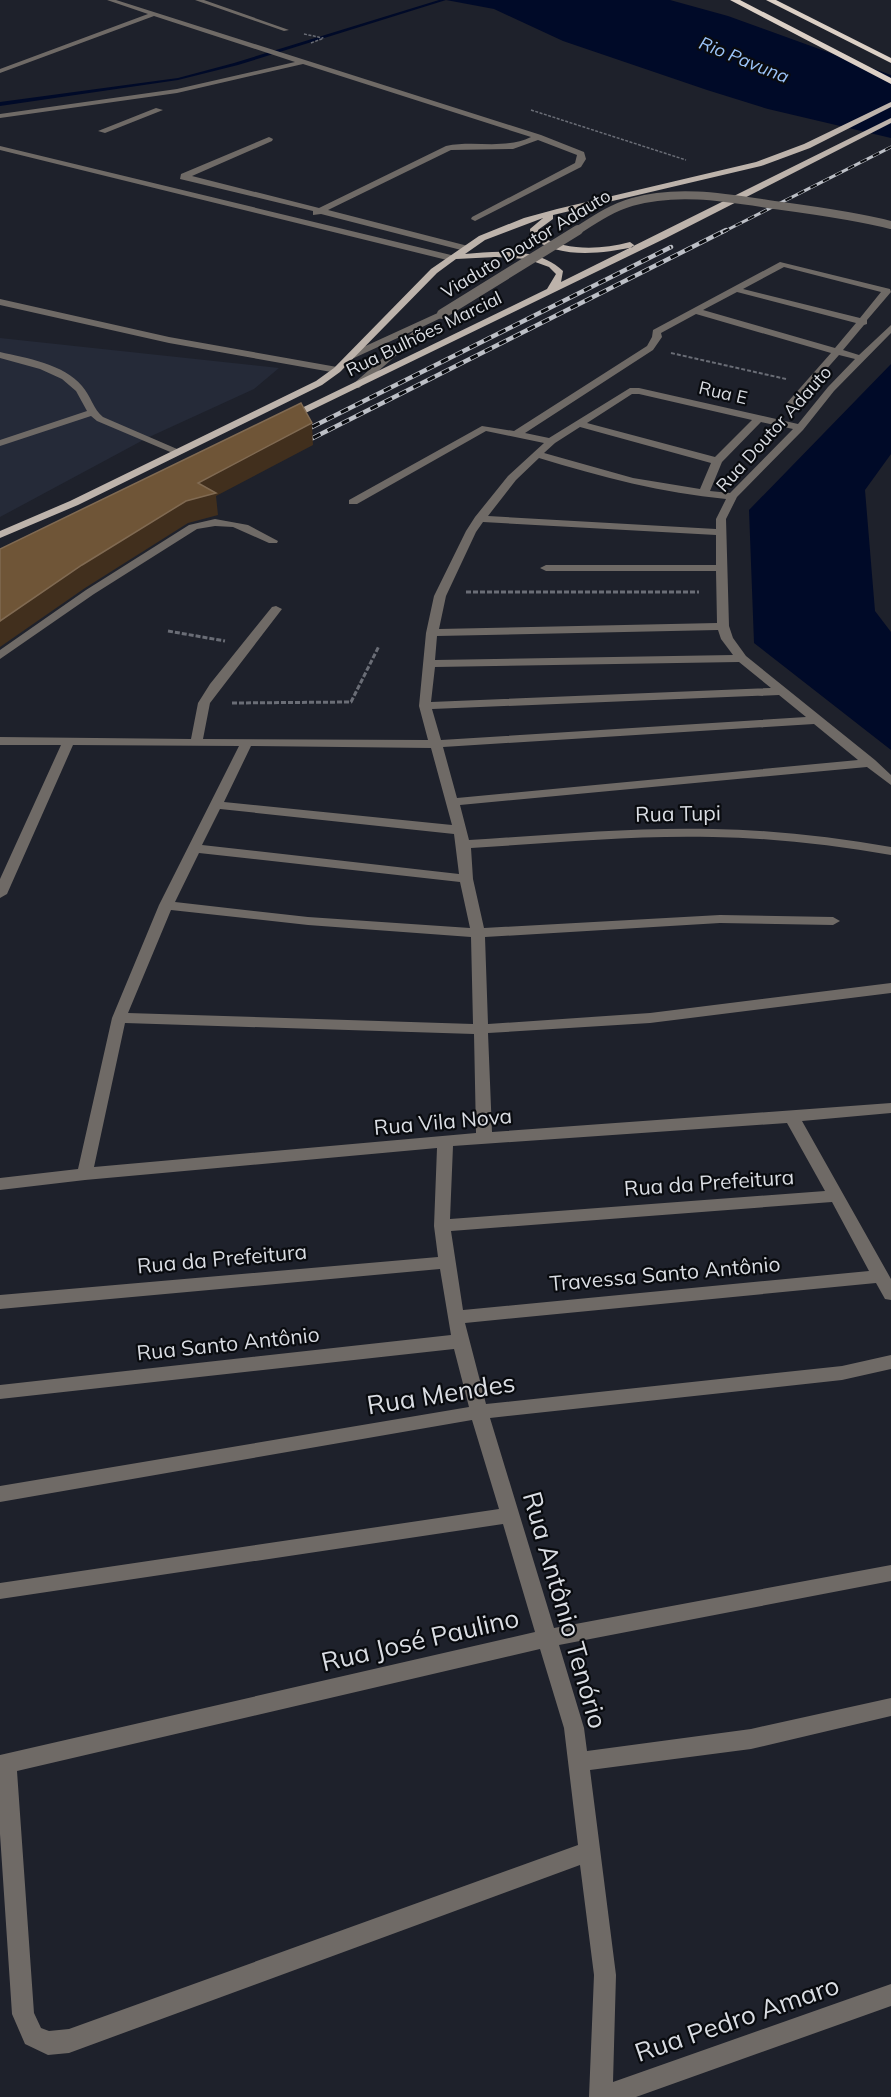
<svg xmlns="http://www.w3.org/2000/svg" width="891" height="2097" font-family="Mulish,sans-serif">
	<rect width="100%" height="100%" fill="#1e212b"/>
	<path fill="#252a38" d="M0,338L279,368L254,389L147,438L0,517Z"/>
	<path fill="#000a28" d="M446,0H670L728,16L891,75V138L768,109L707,90L563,41L494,9Z
		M891,364V454L865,490L875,611L891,632V750L754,643L749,510Z"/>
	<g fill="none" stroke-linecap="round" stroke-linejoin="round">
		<path fill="#000a28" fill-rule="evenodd" d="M439,0H446L238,65L178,80L0,106V102L178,78L234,63Z"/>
		<path stroke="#6a6d76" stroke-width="1.5" stroke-dasharray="3 1.5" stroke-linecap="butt" d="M304,34L323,38
			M311,43L324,38
			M531,110L686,160"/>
		<path stroke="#6a6d76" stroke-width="2" stroke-dasharray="4 2" stroke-linecap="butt" d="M671,353L786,379"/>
		<path stroke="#6a6d76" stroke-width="3" stroke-dasharray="5 2" stroke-linecap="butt" d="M466,592H699
			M168,631L225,641
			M232,703L351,702L379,646"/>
		<path fill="#6f6a66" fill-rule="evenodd" d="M107,0H116L541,135L584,152L586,159L581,167L475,221L471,219L472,217L575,163L577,155L538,140L513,149L451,150L328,210L468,246L469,248L465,251L321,214L313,215V211L180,179L181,174L269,137L273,139L272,141L192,176L319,208L446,146C475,140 504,150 531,137L303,64L177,93L0,118V114L177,89L295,62L154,16L0,73V69L148,14Z
			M195,0H204L289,30L284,31Z
			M156,108L163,110L105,133L98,131Z
			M0,146L451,255L455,258L451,261L0,150Z
			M780,262L890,289L891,292L867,320V324L864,325L843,350L859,355L891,325V333L834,391L803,430L737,497L726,519L729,626L733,638L746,656L875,760L891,775V785L867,767L460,805L469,840C550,835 632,827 713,829C773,830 832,837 891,847V855C832,845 773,838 713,837C633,835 552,843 471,848L473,879L484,928L720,915L833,917L840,921L833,925L720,923L485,937L488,1024L650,1013L891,983V993L650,1023L488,1033L492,1132L891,1103V1113L802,1121L891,1279V1300L885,1299L876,1283L465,1323L486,1404L842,1366L891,1355V1369L842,1380L490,1418L554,1628L891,1565V1581L559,1645L584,1728L587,1751L751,1729L891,1698V1716L751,1749L590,1770L616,1975L613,2082L891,1984V2006L636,2097H589L594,1975L580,1865L69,2053L48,2055L25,2044L12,2014L0,1834V1755L535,1632L503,1524L0,1599V1583L499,1509L472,1420L0,1502V1486L469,1407L454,1349L0,1399V1385L451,1335L440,1269L0,1309V1295L438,1257L434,1226L437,1148L85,1180L0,1190V1178L78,1169L112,1018L159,905L239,746L73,745L7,894L0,898V879L61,745H0V737L191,739L198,703L210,684L272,607L276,606L282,609L210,703L203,739L428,740L419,706L426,633L434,596L466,531L475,517L508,476L544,443L486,431L357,504H349V500L482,426L514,431L647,346L652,337L653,330ZM784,267L881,292L860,318L743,289ZM737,292L856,323L835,348L703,310ZM696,314L831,353L786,404V408H792L839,355L855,359L828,387L798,424L639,388H630L549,438L525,433L653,350L662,337L661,333ZM632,394H639L752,420L715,457L587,423ZM761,422L793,429L730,493L710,491L722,462ZM580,427L711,463L700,489L633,478L544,453L555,443ZM539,458C601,477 663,493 726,499L716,519V529L488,516L516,480ZM483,522L716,535V565H546L540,568L546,571H716L717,623L439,629L446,596L476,532ZM718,630L721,639L733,655L435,660L437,636ZM739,662L771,688L431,702L435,667ZM779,695L806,717L441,740L432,709ZM814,724L858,760L457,798L443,747ZM251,746L431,748L452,825L224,802ZM220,809L454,834L459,874L202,845ZM199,853L460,882L470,928L308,917L175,902ZM171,910L308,925L471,937L473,1024L128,1013ZM125,1023L474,1034L476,1133L94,1167ZM787,1123L825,1191L450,1219L453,1146ZM832,1202L869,1271L463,1310L451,1231ZM540,1649L564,1728L578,1845L69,2029L49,2031L41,2028L34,2013L17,1771Z
			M0,299L169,337L337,367L342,370L337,373L169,343L0,305Z
			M442,311L446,314L445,316L418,329L424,331L359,388H353V384L415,330L354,358H348V354Z
			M0,352C26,358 64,364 82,386C91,396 93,409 103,417L184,452L175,454L97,421L91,416L0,446V440L87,411L76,391L62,379L40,369L0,358Z
			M215,519L248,525L278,541L277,543H269L233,527L215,526L197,529L94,594L0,659V650L86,590L189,525Z"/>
		<path fill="#bdb3ab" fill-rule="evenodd" d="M891,102V107L810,148L761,166L553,215V219L538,230L539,236C568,251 599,250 630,242L634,245L633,247C601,254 558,259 531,237L530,229L543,218L485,240L465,254C497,251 538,247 563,271L561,282L891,118V123L666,238L289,421H283V417L547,289L556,274L549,267L527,259L496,257L456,259L437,273L340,372L322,385L78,505L0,538V531L70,501L316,381L334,368L431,269L479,236L524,218L557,209L756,162L804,144Z"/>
		<path fill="#dcd0c6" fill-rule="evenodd" d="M730,0H740L891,78V84Z
			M766,0H776L891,58V63Z"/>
		<defs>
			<path id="rail-far1" d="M723,232L891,147"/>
			<path id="rail" d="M298,434L671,247
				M299,445L726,230"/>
		</defs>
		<use href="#rail-far1" stroke="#bcbfc6" stroke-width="3"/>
		<use href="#rail" stroke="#bcbfc6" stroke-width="4.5"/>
		<use href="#rail-far1" stroke="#090b0f" stroke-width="2" stroke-dasharray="7" stroke-linecap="butt"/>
		<use href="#rail" stroke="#090b0f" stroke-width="3" stroke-dasharray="8" stroke-linecap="butt"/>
		<path stroke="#6f6a66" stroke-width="8" d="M575,232C594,220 611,208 632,202C681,188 733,199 782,206C819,211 855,216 891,225"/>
		<path stroke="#6f6a66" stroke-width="10" d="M442,314L578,230"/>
	</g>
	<path fill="#412f1d" d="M312,423L313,445L216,496L218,515L188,523L85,588L0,647V621L82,565L186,501L198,483Z"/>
	<path fill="#6f5537" stroke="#806a52" stroke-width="1.5" d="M301,403L312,423L198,483L216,493L186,501L82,565L0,621V549Z"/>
	<g text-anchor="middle" stroke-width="4.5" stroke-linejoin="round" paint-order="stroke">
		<g font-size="18" font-style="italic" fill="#9cc4f8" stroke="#090b0f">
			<text transform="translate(744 60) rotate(22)" y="6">Rio Pavuna</text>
		</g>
		<g font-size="18" fill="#dadde3" stroke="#090b0f">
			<text transform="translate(526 244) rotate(-31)" y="6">Viaduto Doutor Adauto</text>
			<text transform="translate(424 334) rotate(-26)" y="6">Rua Bulhões Marcial</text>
			<text transform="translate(723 393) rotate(13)" y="6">Rua E</text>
			<text transform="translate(774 429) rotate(-48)" y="6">Rua Doutor Adauto</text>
		</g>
		<g font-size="21" fill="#dadde3" stroke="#090b0f">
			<text transform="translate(678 814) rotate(-1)" y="7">Rua Tupi</text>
			<text transform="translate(443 1122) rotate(-5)" y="7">Rua Vila Nova</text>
			<text transform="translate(709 1183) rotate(-4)" y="7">Rua da Prefeitura</text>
			<text transform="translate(222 1259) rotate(-5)" y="7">Rua da Prefeitura</text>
			<text transform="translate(665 1274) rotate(-5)" y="7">Travessa Santo Antônio</text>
			<text transform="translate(228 1344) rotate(-6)" y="7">Rua Santo Antônio</text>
		</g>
		<g font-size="26" fill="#dadde3" stroke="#090b0f">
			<text transform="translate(441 1394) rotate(-9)" y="9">Rua Mendes</text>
			<text transform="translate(565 1610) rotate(74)" y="9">Rua Antônio Tenório</text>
			<text transform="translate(420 1640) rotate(-13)" y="9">Rua José Paulino</text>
			<text transform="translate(737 2019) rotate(-19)" y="9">Rua Pedro Amaro</text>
		</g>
	</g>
</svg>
